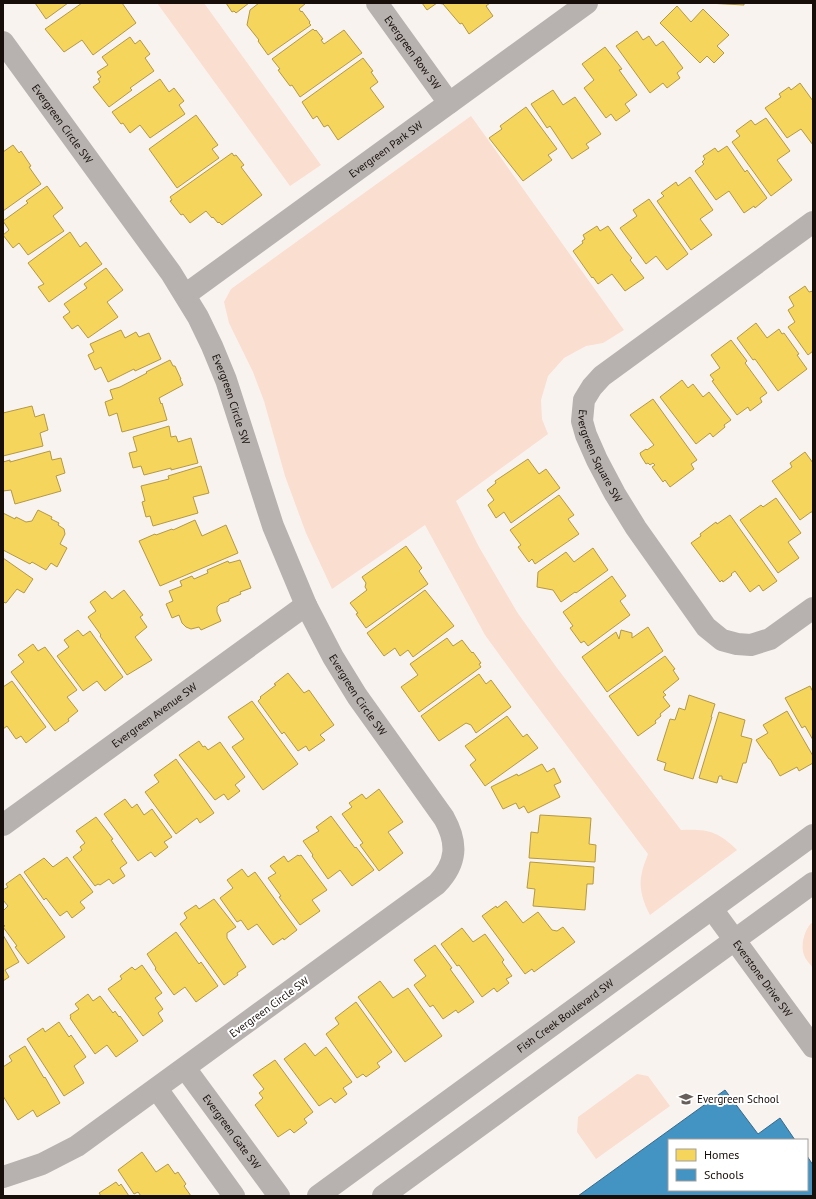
<svg xmlns="http://www.w3.org/2000/svg" width="816" height="1199" font-family="'PT Sans',sans-serif">
	<rect width="100%" height="100%" fill="#f9f3f0"/>
	<path fill="#faded0" d="M157,3H204L321,165L290,186Z
		M471,116L624,330L603,343L586,346L564,358L548,376L541,400L542,419L548,434L456,501L479,547L517,612L557,668L681,830C707,829 718,831 737,850L650,915C643,902 638,887 642,872C643,866 646,860 648,854L525,690L485,635L425,525L332,589L306,533L285,476L264,401L253,372L229,323L224,302L231,289Z
		M813,922V968C810,964 805,959 804,955C800,945 805,927 813,922Z
		M637,1074L648,1076L670,1106L596,1159L577,1132L578,1117Z"/>
	<path fill="#f6d55c" stroke="#b39943" d="M35,3H68L46,19Z
		M82,3H122L136,23L93,55L82,40L64,52L45,29Z
		M226,3H249L236,13L234,11L232,12Z
		M259,3H306L299,9L301,12L302,11L310,22L309,23L311,25L268,55L258,41L259,40L247,25L250,10Z
		M422,3H490L486,6L493,16L469,34L462,23L460,24L443,4L437,3L427,10Z
		M707,3H744V5Z
		M677,6L691,22L703,9L729,35L717,46L724,53L714,63L707,56L700,63L660,23Z
		M313,29L315,31L316,30L323,39L321,40L324,44L344,30L362,53L300,97L292,85L290,86L278,70L280,69L272,59Z
		M637,31L643,40L649,36L656,46L663,41L683,68L677,73L680,78L667,88L663,83L650,93L616,46Z
		M130,37L135,44L140,40L150,54L145,58L154,71L130,88L132,90L109,107L93,87L100,82L98,79L101,77L97,72L108,65L102,57Z
		M605,47L622,69L619,70L637,95L625,104L630,111L616,121L611,114L606,118L584,88L594,80L582,64Z
		M363,58L373,71L371,72L378,82L370,88L384,107L338,140L328,125L324,127L317,116L313,119L302,102Z
		M160,79L169,92L174,88L184,101L179,105L185,114L150,138L140,125L130,133L123,123L121,124L112,112Z
		M800,83L813,101V145L801,129L787,138L765,108L781,97L779,94L789,87L791,90Z
		M553,90L563,105L575,97L601,134L586,144L589,148L572,159L550,126L547,128L531,104Z
		M526,107L557,149L548,155L552,160L523,181L489,138L502,129L500,126Z
		M196,115L218,145L212,149L219,158L177,188L149,149Z
		M766,118L790,151L777,160L792,180L771,196L732,142L740,136L736,131L751,120L755,125Z
		M13,145L19,153L21,151L31,166L29,167L41,184L3,211V152Z
		M727,146L745,172L747,170L767,198L755,208L754,206L744,213L729,191L716,200L695,171L704,164L702,162L705,159L703,156L715,148L718,152Z
		M232,153L234,156L236,155L244,165L241,167L262,195L222,225L219,222L218,223L213,217L212,218L206,211L190,223L183,214L181,215L170,201L172,200L170,197Z
		M690,177L713,210L700,219L712,235L691,250L657,201L664,196L661,193L676,182L678,186Z
		M47,186L63,208L53,216L64,231L28,255L19,243L13,248L3,235L9,230L3,221L28,203L26,201Z
		M649,199L688,254L667,270L656,256L646,264L620,228L637,216L633,210Z
		M597,226L600,231L608,226L626,251L632,258L630,260L644,278L625,291L612,274L598,284L593,277L592,278L573,251L583,243L582,241L585,239L583,235Z
		M70,232L80,247L86,242L102,264L49,302L38,287L44,284L28,263Z
		M106,268L123,290L107,302L118,317L88,338L78,325L72,329L63,317L70,312L64,304L87,288L84,284Z
		M805,286L809,292L813,291V351L808,355L788,327L795,322L788,310L794,306L789,297Z
		M756,323L767,338L779,329L782,334L784,333L799,354L797,355L807,369L778,391L755,359L753,360L737,338Z
		M121,330L125,338L136,332L139,337L149,333L161,359L135,371L134,369L108,382L101,367L95,370L88,355L94,352L90,344Z
		M731,340L747,361L745,363L767,393L760,398L762,402L750,411L748,407L737,415L712,381L714,380L710,375L720,368L711,355Z
		M170,360L173,366H175L181,379H180L183,385L159,398L161,404L162,403L167,420L122,432L117,413L109,416L105,402L113,399L110,390L120,387L147,373L146,372Z
		M682,380L688,388L693,384L703,397L709,392L731,420L724,425L725,427L713,437L710,433L696,444L660,397Z
		M653,399L697,460L691,464L694,469L670,487L665,480L663,482L652,467L655,465L653,463L650,465L648,463L646,464L641,456L640,453L646,449L647,450L654,445L630,415Z
		M32,406L35,417L44,414L48,430L40,433L43,446L3,456V413Z
		M169,426L171,437L176,436L178,442L191,438L198,463L171,470V468L144,475L141,466L133,468L129,453L137,451L133,437Z
		M50,451L52,460L61,458L65,473L56,476L61,491L15,504L11,490L3,491V462L10,460V462Z
		M805,452L813,463V512H811L800,520L772,481L792,467L790,463Z
		M528,459L539,474L546,469L560,488L511,523L504,512L496,518L488,505L494,500L487,490L496,483L495,481Z
		M201,466L209,493L193,497L198,513L153,526L150,516L146,517L142,502L145,501L141,486L169,479L168,476Z
		M559,495L574,515L568,519L579,534L535,564L532,559L529,562L518,547L521,545L510,530Z
		M776,498L801,533L788,542L799,558L778,573L740,520L761,505L763,507Z
		M38,510L52,517L51,519L59,523L58,525L64,529L65,534L60,544L67,548L57,567L51,563L46,570L32,562L30,564L3,550V513L15,519L16,517L26,522L32,521Z
		M730,515L777,581L763,591L759,585L750,592L735,571L731,574L732,575L723,582L722,580L720,582L691,543L701,536L700,534L716,522L717,524Z
		M195,520L202,536L226,525L238,553L160,586L139,541L155,534L156,535L172,529L173,530Z
		M406,546L422,568L419,571L428,584L366,628L356,614L358,613L350,603L367,590L365,587L366,583L362,577Z
		M593,548L608,570L576,593L575,592L561,602L553,590L537,587L538,572L566,552L574,562Z
		M3,558L33,579L24,593L17,589L6,603L3,602Z
		M240,560L251,588L240,592L241,594L229,599V601L220,604L217,607V612L221,621L201,630L199,627L191,629L186,627L182,623L179,615L172,618L166,604L173,601L169,591L182,586L180,581L192,576L194,579L208,573L207,570L228,561L229,563Z
		M612,576L626,596L620,601L630,615L588,646L584,641L581,643L570,628L573,626L563,612Z
		M124,590L143,615L140,617L147,627L135,637L152,660L127,675L100,636L101,635L88,617L96,611L90,602L105,591L112,599Z
		M425,590L454,626L413,657L408,650L400,656L395,648L384,656L367,633Z
		M648,627L663,651L607,692L582,657L616,632L619,639L621,630L632,633V638Z
		M78,630L83,636L90,631L123,677L105,691L97,681L83,691L57,656L69,647L64,640Z
		M447,638L453,646L462,640L472,653L473,652L481,663L479,664L481,667L419,712L401,687L418,675L410,664Z
		M33,644L38,651L45,647L77,690L67,697L78,711L68,719L69,721L55,731L11,672L24,662L18,655Z
		M665,656L675,669L673,670L679,679L663,692L666,695L663,697L670,706L660,714L661,716L655,721L656,723L638,736L609,696Z
		M288,673L304,693L309,690L334,725L320,735L325,740L309,751L306,746L298,751L284,732L282,734L258,701L261,698L260,697L276,685L274,684Z
		M479,674L486,684L491,680L511,707L476,733L471,725L466,723L439,741L421,716Z
		M12,681L46,727L26,743L21,736L16,739L7,726L3,729V687Z
		M810,686L813,692V740L805,726L802,728L785,698Z
		M689,695L715,704L711,717H712L693,779L664,770L666,763L657,760L670,719L675,720L679,708L685,710Z
		M252,701L298,764L263,790L232,747L244,739L228,717Z
		M787,711L813,756V763L799,771L797,767L780,776L770,759H769L756,740L768,733L763,725Z
		M719,712L745,720L741,736L752,739L746,763H743L737,783L722,779V776H719L717,783L699,778Z
		M507,716L523,737L527,734L538,748L485,786L470,765L476,760L465,746Z
		M199,741L203,747L205,746L208,750L220,742L245,777L235,785L240,791L228,800L224,794L215,800L179,755Z
		M176,759L214,813L200,823L197,818L176,834L145,792L159,782L154,775Z
		M542,764L547,772L554,768L561,782L554,785L560,797L528,813L524,806L519,809L516,803L503,809L491,787L517,774L518,776Z
		M379,789L403,822L388,832L403,853L379,871L360,845L363,843L342,814L352,807L349,803L362,794L366,799Z
		M125,799L132,808L137,804L144,815L152,809L172,837L164,842L168,847L155,857L151,852L138,861L104,814Z
		M540,815L591,818L589,844L596,845L595,862L529,858L531,832L538,833Z
		M331,816L355,848L356,847L374,870L352,886L340,870L328,879L312,856L313,855L303,841L319,831L316,827Z
		M96,817L113,839L111,840L127,863L120,868L125,876L113,884L109,879L100,885L98,884L95,886L73,857L82,850L80,847L85,843L76,831Z
		M298,855L299,856L301,855L327,890L312,900L320,911L300,925L279,897L281,896L268,878L276,873L270,866L284,856L288,862Z
		M67,857L93,892L80,902L85,908L72,918L67,911L60,916L46,898L44,900L24,872L44,858L53,867Z
		M530,862L594,867L593,884H587L585,910L533,906L535,889L527,888Z
		M242,869L248,877L255,872L297,930L284,940L283,938L273,945L257,924L248,930L241,920L237,922L220,898L233,888L227,880Z
		M20,874L65,937L28,964L15,947L17,946L3,927L5,926L3,924V911L8,906L3,900V890L8,887L6,884Z
		M214,899L236,927L227,933V938L246,967L237,973L238,975L224,985L180,924L187,918L184,913L196,905L199,909Z
		M506,901L523,923L538,912L552,930L557,931L563,927L575,942L534,972L532,969L525,974L482,916L496,906L497,908Z
		M462,928L473,942L485,934L504,960L502,962L512,976L506,979L509,983L497,992L494,988L482,997L459,965L457,966L441,944Z
		M176,932L199,964L201,962L218,986L196,1002L185,987L174,995L155,969L156,968L147,954Z
		M3,935L19,962L5,970L9,977L3,981Z
		M435,945L452,968L450,969L474,1002L458,1013L456,1010L443,1019L433,1005L430,1007L414,985L426,976L414,960Z
		M142,965L162,993L155,998L163,1009L158,1013L163,1021L143,1036L108,989L122,979L120,976L132,967L135,970Z
		M380,981L393,998L408,988L442,1036L405,1062L358,997Z
		M88,994L93,1001L100,996L113,1013L115,1011L119,1017L120,1016L138,1041L116,1057L107,1045L95,1054L70,1018L71,1017L70,1015L79,1009L75,1004Z
		M356,1002L392,1052L377,1063L380,1067L366,1077L363,1074L357,1078L326,1034L339,1024L335,1018Z
		M59,1022L69,1037L71,1035L86,1057L74,1066L84,1083L64,1096L27,1039L43,1028L45,1032Z
		M305,1043L315,1056L326,1047L352,1082L343,1088L347,1094L335,1103L331,1098L319,1106L284,1059Z
		M25,1046L44,1078L45,1077L60,1103L37,1117L33,1110L18,1120L3,1096V1067L12,1061L9,1056Z
		M275,1060L313,1112L304,1119L307,1123L294,1133L290,1129L278,1137L255,1105L263,1098L259,1093L264,1089L253,1075Z
		M142,1152L156,1172L168,1164L175,1174L178,1172L186,1184L184,1186L191,1196H141L138,1192L134,1194L118,1170Z
		M116,1182L119,1186L121,1184L129,1196H101L99,1193Z"/>
	<path fill="#4393c3" stroke="#366b8b" d="M725,1090L758,1134L780,1118L795,1140H669V1190H807V1156L813,1165V1196H578Z"/>
	<g fill="none" stroke-linecap="round" stroke-linejoin="round">
		<g stroke="#b7b2b0" stroke-width="22">
			<path id="s1" d="M377,3L449,103"/>
			<path id="s2" d="M3,42L171,273L198,317L212,346L226,380L273,526L306,605L333,657L357,696L444,818C458,843 457,863 437,884L77,1146L42,1164L3,1177"/>
			<path id="s3" d="M813,222L602,376L592,387L584,400L582,421L586,435L597,460L615,494L636,528L706,627L722,640L737,644L751,645L770,639L813,608"/>
			<path id="s4" d="M185,295L587,3"/>
			<path id="s5" d="M3,825L306,605"/>
			<path id="s6" d="M185,1068L279,1196"/>
			<path d="M157,1089L234,1196"/>
		</g>
		<g stroke="#b7b2af" stroke-width="22">
			<path id="s7" d="M712,909L813,1047"/>
			<path id="s8" d="M318,1196L813,835"/>
			<path d="M383,1196L813,883"/>
		</g>
	</g>
	<defs>
		<symbol id="school-bare" viewBox="-9 -9 18 18"><path d="M0-5L7-2L0 1L-7-2ZM-4 1L0 2.5L4 1V4Q0 6-4 4Z" fill="#665e5a" stroke="#fff" stroke-width="2.5" paint-order="stroke"/></symbol>
	</defs>
	<g fill-rule="evenodd">
		<use href="#school-bare" x="676" y="1089" width="20" height="20"/>
	</g>
	<g text-anchor="middle" stroke-width="4" stroke-linejoin="round" paint-order="stroke">
		<g font-size="11" fill="#170e09" stroke="#fff">
			<text dy="4" stroke="none"><textPath href="#s1" startOffset="61">Evergreen Row SW</textPath></text>
			<text dy="4" stroke="none"><textPath href="#s2" startOffset="101">Evergreen Circle SW</textPath></text>
			<text dy="4" stroke="none"><textPath href="#s4" startOffset="248">Evergreen Park SW</textPath></text>
			<text dy="4" stroke="none"><textPath href="#s2" startOffset="426">Evergreen Circle SW</textPath></text>
			<text dy="4" stroke="none"><textPath href="#s3" startOffset="351">Evergreen Square SW</textPath></text>
			<text dy="4" stroke="none"><textPath href="#s2" startOffset="749">Evergreen Circle SW</textPath></text>
			<text dy="4" stroke="none"><textPath href="#s5" startOffset="187">Evergreen Avenue SW</textPath></text>
			<text dy="4" stroke="none"><textPath href="#s7" startOffset="86">Everstone Drive SW</textPath></text>
			<text transform="translate(269 1007) rotate(-36)" y="4">Evergreen Circle SW</text>
			<text dy="4" stroke="none"><textPath href="#s8" startOffset="306">Fish Creek Boulevard SW</textPath></text>
			<text dy="4" stroke="none"><textPath href="#s6" startOffset="79">Evergreen Gate SW</textPath></text>
		</g>
		<g font-size="11" fill="#170e09" stroke="#fff" text-anchor="start">
			<text x="697" y="1103">Evergreen School</text>
		</g>
	</g>
	<rect width="816" height="1199" fill="none" stroke="#170e09" stroke-width="8"/>
	<rect x="668" y="1139" width="140" height="52" fill="#ffffff" stroke="#a29f9d"/>
	<rect x="676" y="1149" width="20" height="12" fill="#f6d55c" stroke="#a29f9d"/>
	<text x="704" y="1159" font-size="12" fill="#170e09">Homes</text>
	<rect x="676" y="1169" width="20" height="12" fill="#4393c3" stroke="#a29f9d"/>
	<text x="704" y="1179" font-size="12" fill="#170e09">Schools</text>
</svg>
